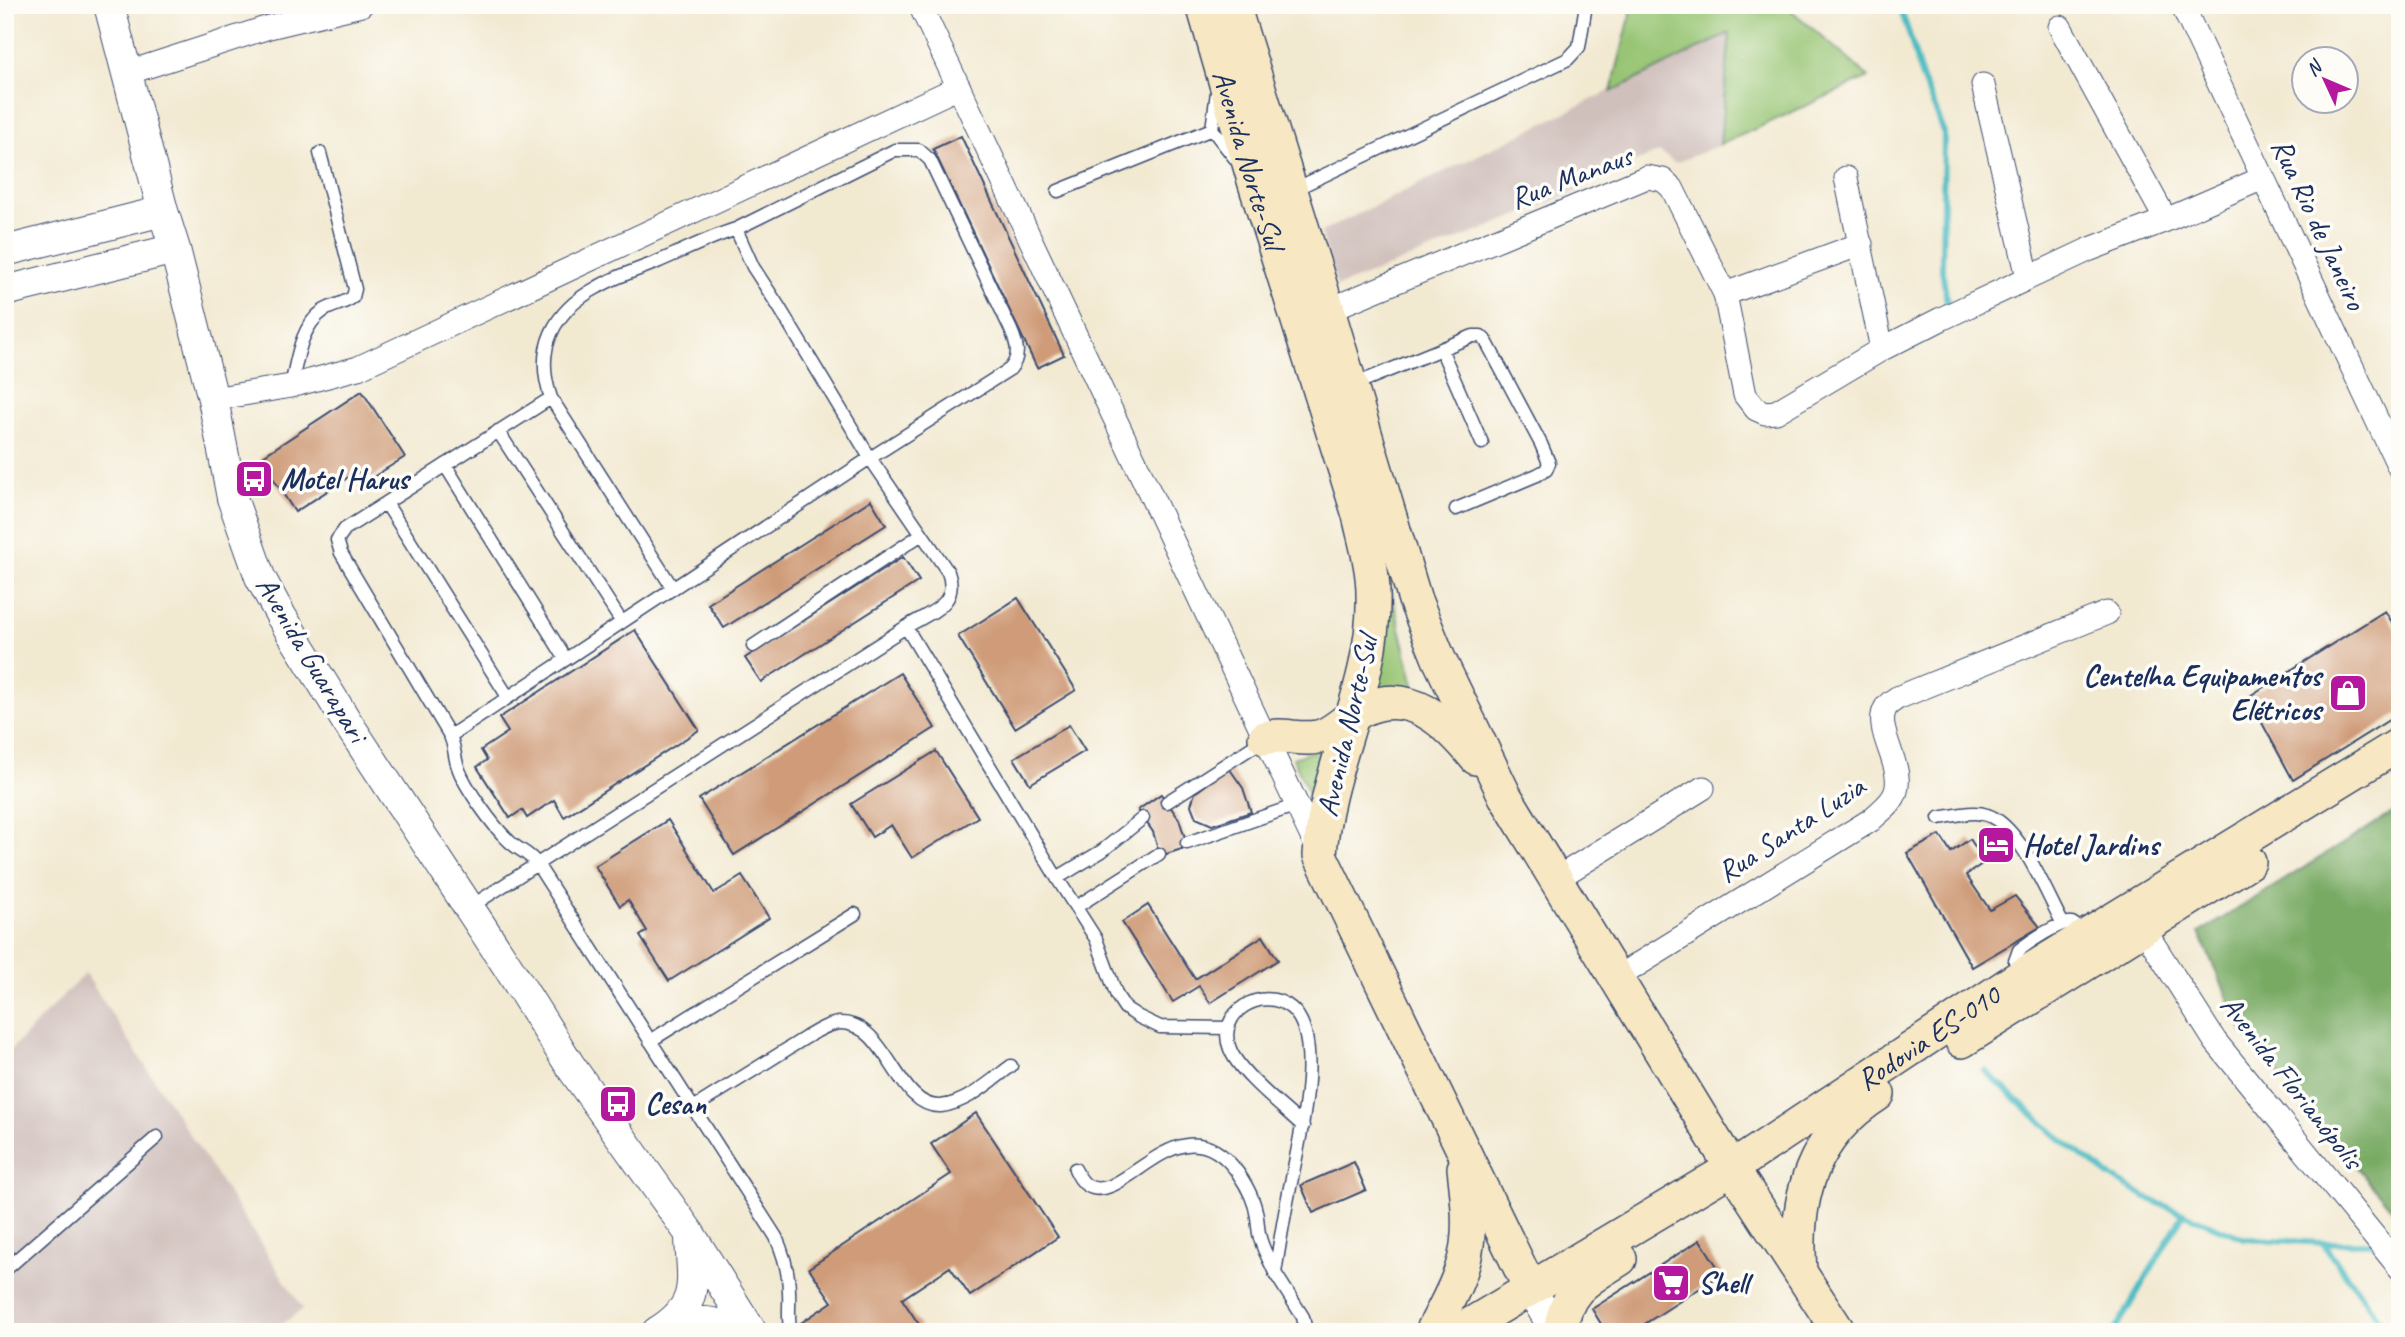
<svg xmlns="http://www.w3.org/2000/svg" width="2405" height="1337" font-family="Caveat,sans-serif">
	<rect width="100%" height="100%" fill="#fdfcf7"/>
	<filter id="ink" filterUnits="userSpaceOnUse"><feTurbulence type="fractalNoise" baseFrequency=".0143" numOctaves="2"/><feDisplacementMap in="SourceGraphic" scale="14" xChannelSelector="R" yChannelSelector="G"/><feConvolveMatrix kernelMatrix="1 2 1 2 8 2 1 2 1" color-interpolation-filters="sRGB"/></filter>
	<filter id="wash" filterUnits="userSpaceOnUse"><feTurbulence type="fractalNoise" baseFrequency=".00686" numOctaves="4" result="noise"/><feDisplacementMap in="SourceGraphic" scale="28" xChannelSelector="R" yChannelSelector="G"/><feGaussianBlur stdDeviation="1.57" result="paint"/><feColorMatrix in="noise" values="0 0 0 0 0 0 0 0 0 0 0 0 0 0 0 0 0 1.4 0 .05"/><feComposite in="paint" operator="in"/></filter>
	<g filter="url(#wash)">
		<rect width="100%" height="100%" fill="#f2e9d1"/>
		<path fill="#d0c0bc" d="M1730,32L1720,145L1675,163L1660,152L1588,181L1582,190L1337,287L1321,232Z
			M85,973L303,1309L271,1332H5V1056Z"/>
		<path fill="#96c472" stroke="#587a68" stroke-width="2" d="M1633,5H1785L1869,77L1720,145L1730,33L1611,92Z
			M1388,579L1415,689L1369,690Z
			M1324,747L1311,799L1293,758Z"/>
		<path fill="#78aa64" stroke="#4a6c61" stroke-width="2" d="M2400,808V1219L2243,1032L2199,933Z"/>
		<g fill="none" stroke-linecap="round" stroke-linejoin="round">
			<path stroke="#4cbbc2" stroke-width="6" d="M1898,5C1909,27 1913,49 1920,72C1927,93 1938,112 1944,133L1942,269L1948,309
				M1985,1071L2059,1138L2111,1177L2151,1200L2243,1238L2323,1243H2374
				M2384,1242L2400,1239
				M2323,1243L2388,1332
				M2114,1332L2184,1213"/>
		</g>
		<g id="blocks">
			<path fill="#cf9b78" d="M961,136L1064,355L1037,368L933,149Z
				M362,391L405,457L365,482L358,471L295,512L260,458Z
				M871,500L886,525L724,628L708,604Z
				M903,557L919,581L761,682L745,658Z
				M1018,598L1076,690L1015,728L958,636Z
				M2385,611L2400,635V713L2293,780L2248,697Z
				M635,630L699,730L564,817L554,800L527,818L522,810L510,818L477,767L487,760L481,750L508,732L499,718Z
				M900,673L935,728L734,855L699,799Z
				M1069,725L1085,751L1030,784L1014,758Z
				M936,751L978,817L912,858L891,825L872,837L851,804Z
				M1229,768L1243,788L1251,812L1212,825L1196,818L1191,805L1195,793Z
				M1161,794L1179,819L1188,847L1160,856L1153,832L1138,810Z
				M668,820L714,893L742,876L769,918L669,981L640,936L647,931L628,900L620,906L595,866Z
				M1940,835L1951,852L1970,839L1985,862L1966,875L1990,910L2015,896L2040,927L1972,967L1907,853Z
				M1148,905L1195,979L1263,936L1278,960L1210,1003L1199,986L1173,1002L1122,922Z
				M976,1113L1058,1237L970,1296L950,1267L902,1299L920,1326L912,1332H799L795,1327L832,1302L809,1268L951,1174L931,1144Z
				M1354,1162L1366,1190L1313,1213L1301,1185Z
				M1700,1240L1722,1274L1632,1332H1606L1592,1309Z"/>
		</g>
	</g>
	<g filter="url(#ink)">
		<use href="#blocks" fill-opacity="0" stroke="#3b4b6f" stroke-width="2"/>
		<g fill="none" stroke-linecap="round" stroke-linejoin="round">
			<defs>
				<path id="service" d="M1217,92L1212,129L1238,162
					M1293,190L1568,59L1579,47L1586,5
					M1058,191L1212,129
					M1441,349L1482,443
					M1353,385L1473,336H1481L1486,341L1541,444L1549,463L1546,470L1537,475L1456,509
					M291,386C297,361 300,327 323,311C332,305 344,304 353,297L355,289L320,153
					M551,398C534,349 553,311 598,287C616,276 638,270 657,262C683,251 708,238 736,229L753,267L779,307L870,458L1010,369C1021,356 1017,344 1011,330L930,160L919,150H895L736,229
					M498,431L621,621
					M445,465L565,658
					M386,503L508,697
					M753,646L922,534
					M450,736L341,553L337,540L345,529L551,398L672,587
					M1167,802L1265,739
					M1939,818C1953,816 1973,810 1987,815C2020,825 2047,895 2063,924
					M1187,843L1297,805
					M1057,878L1102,851L1143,818
					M470,907L537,864C529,852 517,850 508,840C493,826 464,786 458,767C454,757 455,746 450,736L870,458L948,572C960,605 930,612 906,627
					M1076,907L1159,854
					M2020,973L2015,961L2019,950C2028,943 2061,920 2072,923C2077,925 2081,932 2084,936
					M650,1041L855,914
					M693,1108L805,1038C815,1032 827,1024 840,1023C888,1022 897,1109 941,1106C967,1103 991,1081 1011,1066
					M1303,1126C1283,1107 1239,1073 1230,1049C1215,1013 1263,984 1291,1008C1326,1037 1299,1139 1292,1178C1285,1209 1280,1241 1275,1273L1303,1317L1306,1332
					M1075,1169C1078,1175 1081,1182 1088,1186C1125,1207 1181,1094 1238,1173C1247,1186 1255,1201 1257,1217C1258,1224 1258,1231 1260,1238C1263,1250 1270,1261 1275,1273
					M5,1270L157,1137
					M791,1332C787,1318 790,1306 789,1292C789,1272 784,1255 776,1237L537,864L906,627L1057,878L1096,939L1117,996L1125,1008L1139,1017L1160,1027L1228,1028"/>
				<path id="minor" d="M920,5L1320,854
					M2182,5L2400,469
					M127,73L269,27L361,5
					M1983,85L2028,277
					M1846,178L1882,349
					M2166,220L2263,178
					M1725,294L1861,244
					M1328,310L1647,177L1663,180L1672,188L1725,294L1745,395L1756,409L1765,413L1776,412L1882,349L1941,319L2088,250L2166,220L2060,27
					M213,399L291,386L358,368L959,87
					M1556,879L1703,788
					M2143,928L2215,1041L2400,1268
					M1616,978L1871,820C1880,811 1893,803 1896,791C1904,766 1874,730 1885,709C1887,704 1893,701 1897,698L2107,613"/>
				<path id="tertiary" d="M109,5L163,211L175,249L213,399L232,498L260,577L281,616L347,722L508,967L571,1067L690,1234L752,1332
					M5,251L163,211
					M5,291L175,249
					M1530,1288L1556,1332
					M671,1323C698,1321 713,1319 737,1332
					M657,1332C701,1305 692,1283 690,1238"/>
				<g id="secondary">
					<path id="s1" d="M1203,5L1255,184L1359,515C1365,542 1373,567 1373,594C1376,685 1325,766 1320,855L1530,1288"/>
					<path d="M1233,5L1328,310L1415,600L1439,659L1505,796L1732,1168L1839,1332"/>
					<path d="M1265,738C1284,732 1305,743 1324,735C1338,729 1349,716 1364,709C1410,687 1448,723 1476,758"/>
					<path d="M1962,1041L2249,862"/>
					<path d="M1800,1271C1794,1196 1812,1136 1878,1094"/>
					<path d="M1432,1332C1444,1308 1462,1277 1466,1251C1471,1224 1467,1195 1464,1168"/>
					<path id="s2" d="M1458,1332L1732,1168L2021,976L2400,744"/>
					<path d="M1560,1332C1566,1289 1586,1280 1620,1259"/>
				</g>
			</defs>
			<use href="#service" stroke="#3b4b6f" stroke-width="15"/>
			<use href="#minor" stroke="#3b4b6f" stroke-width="25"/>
			<use href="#tertiary" stroke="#3b4b6f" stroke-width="32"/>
			<use href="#secondary" stroke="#3b4b6f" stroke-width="36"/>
			<use href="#service" stroke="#fff" stroke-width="12"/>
			<use href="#minor" stroke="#fff" stroke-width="23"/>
			<use href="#tertiary" stroke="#fff" stroke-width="30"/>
			<use href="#secondary" stroke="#f7e8c3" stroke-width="33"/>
		</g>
	</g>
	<defs>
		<symbol id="bus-square" viewBox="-11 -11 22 22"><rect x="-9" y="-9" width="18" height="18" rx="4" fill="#b5179e" stroke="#fdfcf7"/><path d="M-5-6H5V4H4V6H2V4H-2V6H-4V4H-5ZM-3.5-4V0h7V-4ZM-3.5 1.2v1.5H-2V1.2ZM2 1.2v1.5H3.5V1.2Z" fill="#fff"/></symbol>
		<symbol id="shop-square" viewBox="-11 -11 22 22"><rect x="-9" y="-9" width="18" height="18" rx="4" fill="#b5179e" stroke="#fdfcf7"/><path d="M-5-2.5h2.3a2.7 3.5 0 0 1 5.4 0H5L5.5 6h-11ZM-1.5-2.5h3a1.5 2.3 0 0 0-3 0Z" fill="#fff"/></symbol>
		<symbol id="hotel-square" viewBox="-11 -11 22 22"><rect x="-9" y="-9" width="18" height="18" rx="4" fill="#b5179e" stroke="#fdfcf7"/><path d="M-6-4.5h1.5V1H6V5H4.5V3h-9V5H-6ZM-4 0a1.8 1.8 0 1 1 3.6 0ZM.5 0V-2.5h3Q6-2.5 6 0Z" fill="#fff"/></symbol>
		<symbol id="supermarket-square" viewBox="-11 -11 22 22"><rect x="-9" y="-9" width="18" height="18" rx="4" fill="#b5179e" stroke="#fdfcf7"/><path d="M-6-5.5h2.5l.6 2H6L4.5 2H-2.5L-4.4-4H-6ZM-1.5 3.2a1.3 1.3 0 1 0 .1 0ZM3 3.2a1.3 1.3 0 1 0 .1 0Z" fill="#fff"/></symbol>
	</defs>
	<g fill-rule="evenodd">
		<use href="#bus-square" x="232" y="457" width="44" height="44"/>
		<use href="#shop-square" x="2326" y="671" width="44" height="44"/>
		<use href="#hotel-square" x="1974" y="823" width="44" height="44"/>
		<use href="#bus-square" x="596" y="1082" width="44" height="44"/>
		<use href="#supermarket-square" x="1649" y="1261" width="44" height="44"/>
	</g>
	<g text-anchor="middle" stroke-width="7" stroke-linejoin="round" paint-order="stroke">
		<g font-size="30" fill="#1b2f5e" stroke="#fdfcf7">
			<text dy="10" stroke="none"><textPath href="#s1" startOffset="161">Avenida Norte-Sul</textPath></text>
			<text transform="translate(1571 177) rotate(-21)" y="10">Rua Manaus</text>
			<text transform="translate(2319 224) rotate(65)" y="10">Rua Rio de Janeiro</text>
			<text transform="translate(312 659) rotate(59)" y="10">Avenida Guarapari</text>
			<text transform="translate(1347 726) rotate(-77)" y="10">Avenida Norte-Sul</text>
			<text transform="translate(1791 829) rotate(-33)" y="10">Rua Santa Luzia</text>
			<text dy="10" stroke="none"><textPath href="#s2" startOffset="555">Rodovia ES-010</textPath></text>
			<text transform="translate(2292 1082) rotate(52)" y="10">Avenida Florianópolis</text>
		</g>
		<g font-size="30" font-weight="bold" fill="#1b2f5e" stroke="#fdfcf7" text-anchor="start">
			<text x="281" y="489">Motel Harus</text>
			<text x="2321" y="686" text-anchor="end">Centelha Equipamentos<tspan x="2321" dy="34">Elétricos</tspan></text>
			<text x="2023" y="855">Hotel Jardins</text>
			<text x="645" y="1114">Cesan</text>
			<text x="1698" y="1293">Shell</text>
		</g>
	</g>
	<rect width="2405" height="1337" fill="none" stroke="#fdfcf7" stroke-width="28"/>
	<g transform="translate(2325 80) rotate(314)"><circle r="33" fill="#fdfcf7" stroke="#a3aaba" stroke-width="2"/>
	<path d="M0-5L12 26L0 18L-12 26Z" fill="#b5179e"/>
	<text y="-10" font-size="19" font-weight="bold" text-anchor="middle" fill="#1b2f5e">N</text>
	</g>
</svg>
